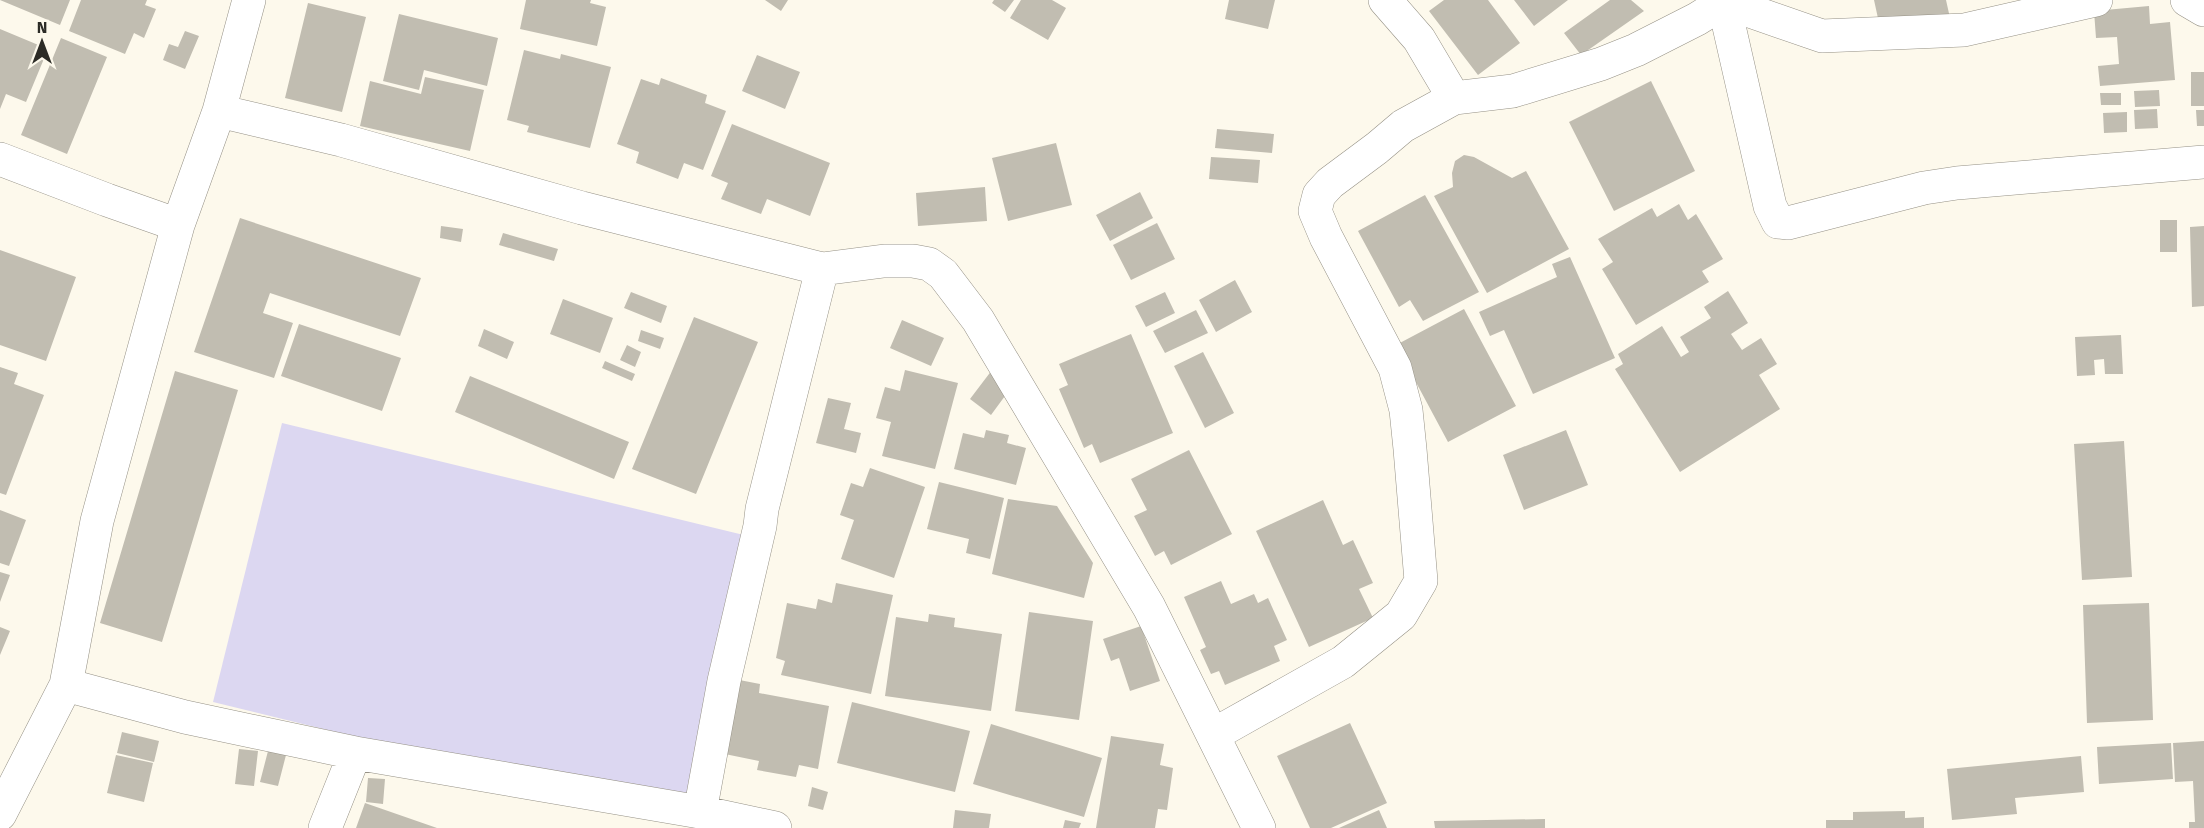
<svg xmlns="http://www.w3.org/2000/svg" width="2204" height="828" font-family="'Fira Sans',sans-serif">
	<rect width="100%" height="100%" fill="#fdf9ec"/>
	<path fill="#dcd7f1" d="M282,423L752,537L682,817L213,702Z"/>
	<path fill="#c1bdb1" d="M0,0H70L60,25Z
		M81,0H147L145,5L156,9L144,38L134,33L125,54L69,31Z
		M526,0H591L590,3L606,7L597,46L520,29Z
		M765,0H788L781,11Z
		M994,0H1014L1005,12L992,3Z
		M1021,0H1052L1066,8L1048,40L1010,18Z
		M1229,0H1275L1268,29L1225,19Z
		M1444,0H1488L1520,43L1478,75L1429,11Z
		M1514,0H1568L1534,26Z
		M1610,0H1631L1644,11L1581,55L1564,33Z
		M1874,0H1946L1950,18L1881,32Z
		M308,3L366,17L342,112L285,98Z
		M2149,6L2150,24L2170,22L2175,80L2100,86L2098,66L2119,64L2117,37L2096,38L2094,11Z
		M399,14L498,38L487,86L424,70L419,90L383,81Z
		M0,29L48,49L26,102L6,94L0,109Z
		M185,31L199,36L185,69L163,60L169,44L178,47Z
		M61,38L107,57L67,154L21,135Z
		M524,50L560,59L561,54L611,67L590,148L527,132L529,126L507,120Z
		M757,55L800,72L785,109L742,91Z
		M2191,72H2204V106H2191Z
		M425,77L484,90L470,151L360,126L370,81L421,94Z
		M661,78L707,95L705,103L726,111L703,170L684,163L678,179L636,163L639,152L617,144L641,79L659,85Z
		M1651,81L1695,171L1614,211L1569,122Z
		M2159,90L2160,106L2135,107L2134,91Z
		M2100,93H2121V105H2101Z
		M2157,109L2158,128L2135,129L2134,110Z
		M2196,110H2204V126H2197Z
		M2127,112V132L2104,133L2103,113Z
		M732,124L830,163L810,216L767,199L761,214L721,199L728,183L711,176Z
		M1217,129L1274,134L1272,153L1215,148Z
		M1056,143L1072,205L1008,221L992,158Z
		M1464,155L1474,157L1512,178L1526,171L1569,249L1487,293L1434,196L1453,187L1452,173L1455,161Z
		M1211,157L1260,160L1258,183L1209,179Z
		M985,187L987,221L918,226L916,193Z
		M1140,192L1153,218L1110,241L1096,215Z
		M1425,195L1479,292L1423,321L1410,300L1399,307L1358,231Z
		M1679,204L1688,220L1696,214L1723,259L1702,271L1709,282L1636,325L1602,269L1613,262L1598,239L1652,208L1657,217Z
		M240,218L421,278L400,336L270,293L263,313L293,323L274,378L194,352Z
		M2160,220H2177V252H2160Z
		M1157,223L1175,259L1131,280L1113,245Z
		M441,226L463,229L461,242L440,238Z
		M2204,226V306L2192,307L2190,227Z
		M503,233L558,249L554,261L499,245Z
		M0,250L76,277L46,361L0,345Z
		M1570,257L1615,358L1533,394L1504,330L1490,336L1479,312L1557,277L1552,264Z
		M1235,280L1252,312L1216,332L1199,300Z
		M1728,291L1748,323L1731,334L1742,350L1761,338L1777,364L1759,375L1780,409L1680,472L1615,369L1623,364L1618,354L1662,326L1681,357L1689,352L1680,337L1711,318L1704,307Z
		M631,292L667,306L661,323L624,308Z
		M1165,292L1175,313L1146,327L1135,306Z
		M563,299L613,318L600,353L550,334Z
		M1464,309L1516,406L1448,442L1396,345Z
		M1196,310L1208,333L1165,353L1153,331Z
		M694,317L758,342L696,494L632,469Z
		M902,320L944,338L931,366L890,348Z
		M299,324L401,358L382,411L281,376Z
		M484,329L514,342L507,359L478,346Z
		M641,330L664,338L660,349L638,341Z
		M1131,334L1173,433L1100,463L1092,444L1084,448L1059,389L1068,385L1059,364Z
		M2121,335L2123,374H2105L2104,359L2094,360L2095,375L2077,376L2075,337Z
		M627,345L641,352L635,367L620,360Z
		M1203,352L1234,413L1205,428L1174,366Z
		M605,361L635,374L632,381L602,368Z
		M0,367L18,373L14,384L44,395L6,495L0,493Z
		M905,370L958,383L935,469L882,456L891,422L876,418L885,387L900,391Z
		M992,370L1013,385L991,415L970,399Z
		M175,371L238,390L162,642L100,623Z
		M470,376L629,442L614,479L455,412Z
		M828,398L851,403L844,429L861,433L856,453L816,443Z
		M986,430L1009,435L1007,443L1026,448L1016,485L954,469L963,433L984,438Z
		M1566,430L1588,485L1524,510L1503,455Z
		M2124,441L2132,577L2082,580L2074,444Z
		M1189,450L1232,534L1171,565L1164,551L1155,556L1134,516L1147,510L1131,479Z
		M870,468L925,487L894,578L841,559L854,520L840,515L851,483L863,487Z
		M939,482L1004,498L990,559L966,553L969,539L927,529Z
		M1008,499L1057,506L1093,563L1084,598L992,574Z
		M1323,500L1343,545L1353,540L1373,583L1359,589L1373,618L1309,647L1256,531Z
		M0,510L26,520L9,566L0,563Z
		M0,572L10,575L0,602Z
		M1221,581L1231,604L1254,594L1258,603L1268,598L1287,640L1274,646L1280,661L1225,685L1219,671L1211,674L1200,650L1206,647L1184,597Z
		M836,583L893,595L871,694L781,675L785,661L776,658L787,603L816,609L818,599L832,603Z
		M2149,603L2153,720L2087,723L2083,605Z
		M1029,612L1093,621L1079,720L1015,711Z
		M929,614L955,618L954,627L1002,634L991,711L885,696L896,617L928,622Z
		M1141,626L1160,681L1130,691L1119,658L1111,661L1103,639Z
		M0,627L10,631L0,655Z
		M729,678L760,684L759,693L829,706L818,769L799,765L796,777L757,770L759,761L715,752Z
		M852,702L970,731L955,792L837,763Z
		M1350,723L1387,803L1331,828H1310L1277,756Z
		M991,724L1102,758L1084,817L973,784Z
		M122,732L159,741L154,762L117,753Z
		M1111,736L1164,744L1160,765L1173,768L1167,810L1158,809L1155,828H1096Z
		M2204,741V828H2189V822H2195L2193,781L2175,782L2173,743Z
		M2171,743L2173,779L2099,784L2097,747Z
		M239,749L258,751L254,786L235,784Z
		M268,751L286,755L278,786L260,782Z
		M116,755L153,763L144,802L107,793Z
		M2081,756L2084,792L2015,798L2017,814L1952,820L1947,769Z
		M368,778L385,779L383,804L366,802Z
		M812,787L828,792L823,810L808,806Z
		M365,803L437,828H356Z
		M955,810L991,814L989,828H953Z
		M1379,810L1387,828H1339Z
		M1905,811V818L1924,817V828H1826V820H1853V812Z
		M1545,819V828H1435L1434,821Z
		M1065,820L1081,823L1079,828H1063Z"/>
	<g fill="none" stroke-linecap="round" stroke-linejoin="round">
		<defs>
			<path id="minor" d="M1385,0L1419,39L1454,98
				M1723,0L1770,206L1778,222L1788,223L1924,188L1957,183L2204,162
				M2187,0L2204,10
				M1724,2L1822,36L1964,30L2096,0
				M219,111L341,140L582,208L822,269L884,261H913L929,264L943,274L978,320L1149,607L1259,828
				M0,159L107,200L178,225
				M66,685L185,717L355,753L700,812L775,828
				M1213,735L1343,662L1401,615L1421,581L1410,449L1406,410L1395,368L1326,237L1315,211L1319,195L1330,183L1377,148L1403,126L1454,98L1513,91L1601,64L1636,50L1697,19L1724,2
				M700,812L724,681L760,526L762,509L822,269
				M0,814L66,685L97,521L178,225L219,111L249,0
				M325,828L355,753"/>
		</defs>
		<use href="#minor" stroke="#959186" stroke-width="34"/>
		<use href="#minor" stroke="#fff" stroke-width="33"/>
	</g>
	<g transform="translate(42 42)" stroke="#fdf9ec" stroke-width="4.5" paint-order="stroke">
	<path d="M0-4.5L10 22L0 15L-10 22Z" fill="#2c2b26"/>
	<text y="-9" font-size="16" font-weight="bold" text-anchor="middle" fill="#2c2b26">N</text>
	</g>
</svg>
